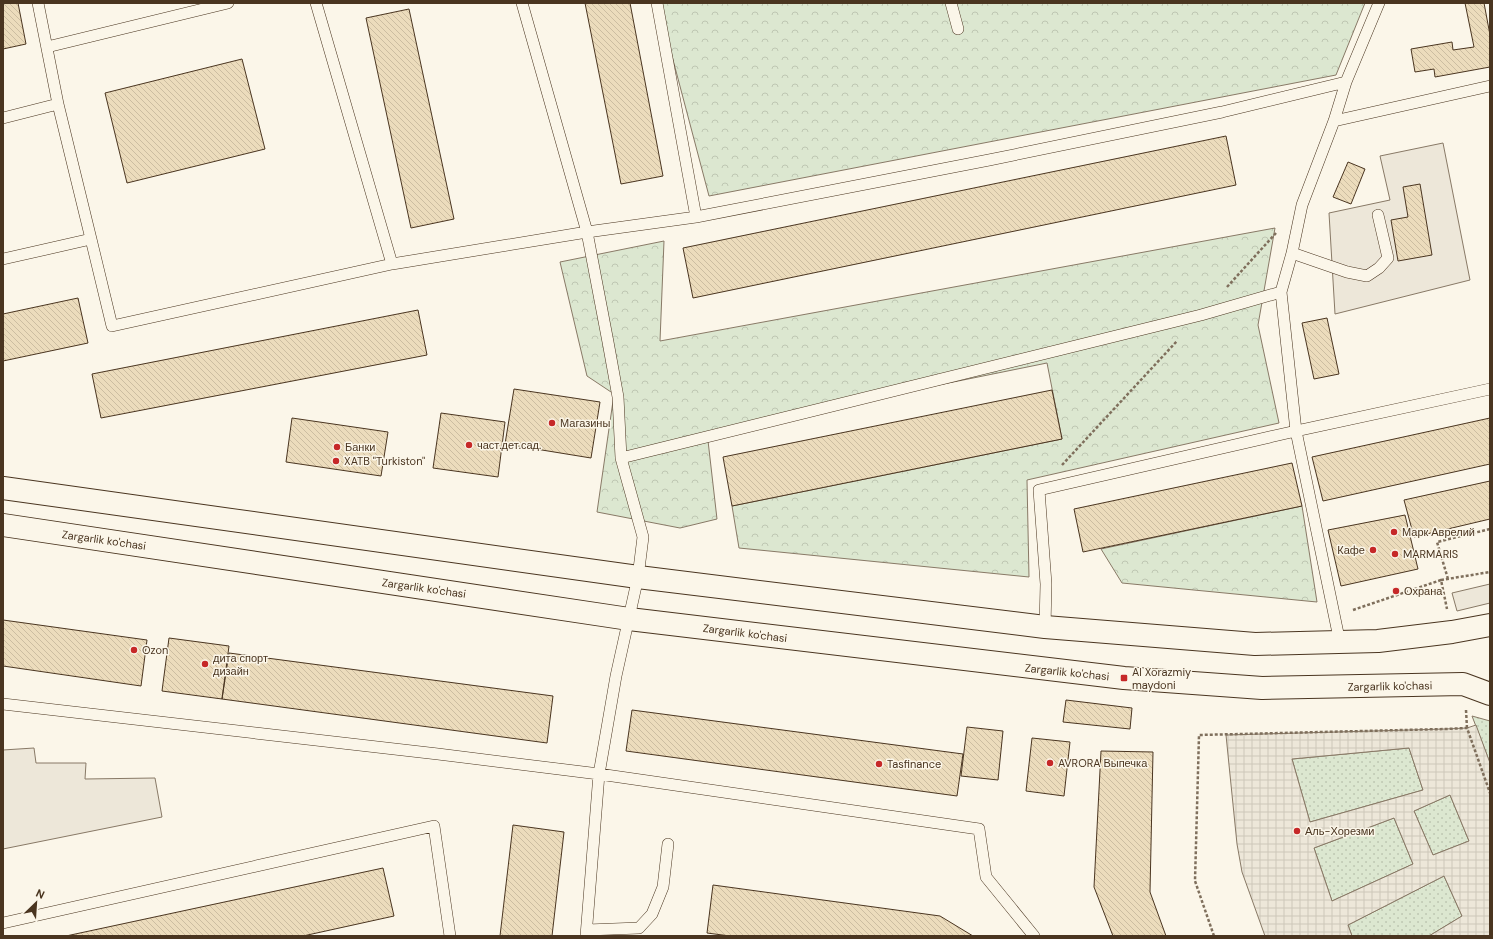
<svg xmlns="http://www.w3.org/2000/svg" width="1493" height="939" font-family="'DM Sans',sans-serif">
	<defs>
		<pattern id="grass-dots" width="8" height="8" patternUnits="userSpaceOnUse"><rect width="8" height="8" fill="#dce7d0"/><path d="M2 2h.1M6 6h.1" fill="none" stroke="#bec7b2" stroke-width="1.8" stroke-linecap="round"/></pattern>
		<pattern id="forest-crowns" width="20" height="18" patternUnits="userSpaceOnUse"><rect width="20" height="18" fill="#dce7d0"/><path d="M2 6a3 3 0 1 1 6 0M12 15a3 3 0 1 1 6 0" fill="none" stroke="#bec7b2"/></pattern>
		<pattern id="plaza-grid" width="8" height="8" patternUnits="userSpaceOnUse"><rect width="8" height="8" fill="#ede7d9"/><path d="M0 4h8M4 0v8" fill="none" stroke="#cdc7ba"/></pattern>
		<pattern id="building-back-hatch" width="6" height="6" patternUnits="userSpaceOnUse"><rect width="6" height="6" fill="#ecdcbc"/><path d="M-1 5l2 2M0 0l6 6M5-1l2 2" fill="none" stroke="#ccbda1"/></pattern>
	</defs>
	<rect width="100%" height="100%" fill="#fbf6e9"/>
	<path fill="url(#grass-dots)" stroke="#887966" d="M1472,716L1490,721V763Z
		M1409,748L1423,790L1310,822L1292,759Z
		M1450,795L1469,841L1433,855L1414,811Z
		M1394,818L1413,864L1332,901L1314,848Z
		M1444,876L1462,916L1429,936H1352L1348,925Z"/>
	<path fill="url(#forest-crowns)" stroke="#887966" d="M658,3H1365L1336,75L709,196Z
		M1275,228L1258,325L1279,423L1027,480L1029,577L739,548L732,506L1062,439L1047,363L707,432L717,519L680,528L597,512L614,394L587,376L560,262L664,241L660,341Z
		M1302,506L1317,602L1122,583L1101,549Z"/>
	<path fill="#ede7d9" stroke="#887966" d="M1443,143L1470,280L1335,314L1329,213L1390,200L1380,156Z
		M1490,584V603L1457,611L1452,593Z
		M34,748L36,763H86L85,779L155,778L162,817L3,849V750Z"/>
	<path fill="url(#plaza-grid)" stroke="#887966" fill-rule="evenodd" d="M1476,725L1490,763V936H1429L1462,916L1444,876L1348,925L1352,936H1265L1242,872L1237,844L1226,735L1445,729L1467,728ZM1409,748L1423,790L1310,822L1292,759ZM1450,795L1469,841L1433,855L1414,811ZM1394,818L1413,864L1332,901L1314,848Z"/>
	<path fill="url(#building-back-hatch)" stroke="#4a3520" d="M3,3H18L26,44L3,49Z
		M585,3H630L663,176L621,184Z
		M1465,3H1484L1490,35V67L1435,77L1434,69L1415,72L1411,49L1452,42L1453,50L1474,47Z
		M409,9L454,219L411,228L366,18Z
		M242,59L265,149L127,183L105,93Z
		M1226,136L1236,185L693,298L683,248Z
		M1348,162L1365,169L1351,204L1333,197Z
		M1420,184L1432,255L1398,261L1391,220L1408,217L1403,187Z
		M78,298L88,343L3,361V314Z
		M418,310L427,355L101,418L92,374Z
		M1327,318L1339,374L1314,379L1302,323Z
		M514,389L600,402L591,458L505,444Z
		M1052,390L1062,439L732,506L723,457Z
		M441,413L505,422L498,477L433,468Z
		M292,418L388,432L381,476L286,462Z
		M1490,418V464L1323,501L1312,457Z
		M1292,463L1302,506L1083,552L1074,509Z
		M1490,481V519L1414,537L1404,500Z
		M1405,515L1418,569L1341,586L1328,530Z
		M3,620L147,640L141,686L3,666Z
		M169,638L229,646L222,699L162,691Z
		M229,653L553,696L547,743L222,699Z
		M1066,700L1132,708L1130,729L1063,722Z
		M632,710L963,754L957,796L626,751Z
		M967,727L1003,731L998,780L961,776Z
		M1032,738L1070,742L1064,796L1026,791Z
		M1101,751L1153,752L1150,892L1166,936H1113L1094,887Z
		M513,825L564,832L552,936H500Z
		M383,868L394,916L303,936H66Z
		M713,885L940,916L973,936H730L707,933Z"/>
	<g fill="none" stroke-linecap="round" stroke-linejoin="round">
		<defs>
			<path id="service" d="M38,3L58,104L91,239
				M316,3L392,264
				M522,3L587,232L608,342L618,397L621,458L643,537L638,577L616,676L599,774L586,936
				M657,3L696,217
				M951,3L958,29
				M47,47L228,3
				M3,118L58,104
				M1334,121L1490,86
				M1292,253L1347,272L1367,276L1379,268L1388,258L1378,215
				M3,259L91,239L112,326L392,264L587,232L696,217L989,160L1222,112L1346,82
				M621,458L1201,315L1281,292
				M1045,627L1046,584L1039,490L1296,431L1490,389
				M1340,643L1296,431L1281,292L1292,253L1302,205L1334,121L1346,82L1379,3
				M3,704L438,754L599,774L979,829L986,877L1034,936
				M3,923L434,826L450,936
				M587,930L639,928L652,914L663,887L668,844"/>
			<path id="secondary" d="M3,488L638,577L1045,627L1255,644L1378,641L1452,632L1490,625
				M3,525L629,619L1124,678L1262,688L1463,684L1490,694"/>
		</defs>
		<use href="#service" stroke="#4a3520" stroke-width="12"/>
		<use href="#secondary" stroke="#4a3520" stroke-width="24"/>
		<path stroke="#7f6f5c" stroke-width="2.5" stroke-dasharray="3 2" stroke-linecap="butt" d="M1227,287L1276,233
			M1062,465L1177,341
			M1448,579L1437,542L1490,529
			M1441,580L1490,572
			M1353,610L1441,580L1447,609
			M1466,710L1467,728
			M1214,936L1195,881L1199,735L1445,729L1467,728L1490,793"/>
		<use href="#service" stroke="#fbf6e9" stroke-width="11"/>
		<use href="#secondary" stroke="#fbf6e9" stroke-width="22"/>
	</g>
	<g fill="#c62828" stroke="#fbf6e9" stroke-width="1.5">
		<circle cx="552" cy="423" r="4"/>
		<circle cx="469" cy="445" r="4"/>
		<circle cx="337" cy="447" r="4"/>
		<circle cx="336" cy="461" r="4"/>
		<circle cx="1394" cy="532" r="4"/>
		<circle cx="1373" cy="550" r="4"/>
		<circle cx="1395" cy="554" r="4"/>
		<circle cx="1396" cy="591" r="4"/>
		<circle cx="134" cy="650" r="4"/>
		<circle cx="205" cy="664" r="4"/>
		<rect x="1120" y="674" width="8" height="8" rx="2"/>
		<circle cx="1050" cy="763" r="4"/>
		<circle cx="879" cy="764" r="4"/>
		<circle cx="1297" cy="831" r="4"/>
	</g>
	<g text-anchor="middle" stroke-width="3" stroke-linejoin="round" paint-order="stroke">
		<g font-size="11" fill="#4a3520" stroke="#fbf6e9" text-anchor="start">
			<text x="560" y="427">Магазины</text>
			<text x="477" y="449">част.дет.сад.</text>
			<text x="345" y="451">Банки</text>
			<text x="344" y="465">XATB "Turkiston"</text>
			<text x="1402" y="536">Марк Аврелий</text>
			<text x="1365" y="554" text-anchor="end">Кафе</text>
			<text x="1403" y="558">MARMARIS</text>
			<text x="1404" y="595">Охрана</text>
			<text x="142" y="654">Ozon</text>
			<text x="213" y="662">дита спорт<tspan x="213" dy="13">дизайн</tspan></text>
			<text x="1132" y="676">Al Xorazmiy<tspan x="1132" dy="13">maydoni</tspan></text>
			<text x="1058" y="767">AVRORA Выпечка</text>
			<text x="887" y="768">Tasfinance</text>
			<text x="1305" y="835">Аль-Хорезми</text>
		</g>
		<g font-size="11" fill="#4a3520" stroke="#fbf6e9">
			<text transform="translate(104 540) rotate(8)" y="4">Zargarlik ko'chasi</text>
			<text transform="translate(424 588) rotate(8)" y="4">Zargarlik ko'chasi</text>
			<text transform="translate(745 633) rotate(7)" y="4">Zargarlik ko'chasi</text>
			<text transform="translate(1067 672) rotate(6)" y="4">Zargarlik ko'chasi</text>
			<text transform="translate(1390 686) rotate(-1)" y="4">Zargarlik ko'chasi</text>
		</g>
	</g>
	<rect width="1493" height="939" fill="none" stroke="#4a3520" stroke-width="8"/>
	<g transform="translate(36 903) rotate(25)" stroke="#fbf6e9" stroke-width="3" paint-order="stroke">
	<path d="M0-3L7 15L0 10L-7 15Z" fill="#4a3520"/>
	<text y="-6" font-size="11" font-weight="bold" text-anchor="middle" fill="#4a3520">N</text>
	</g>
</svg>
